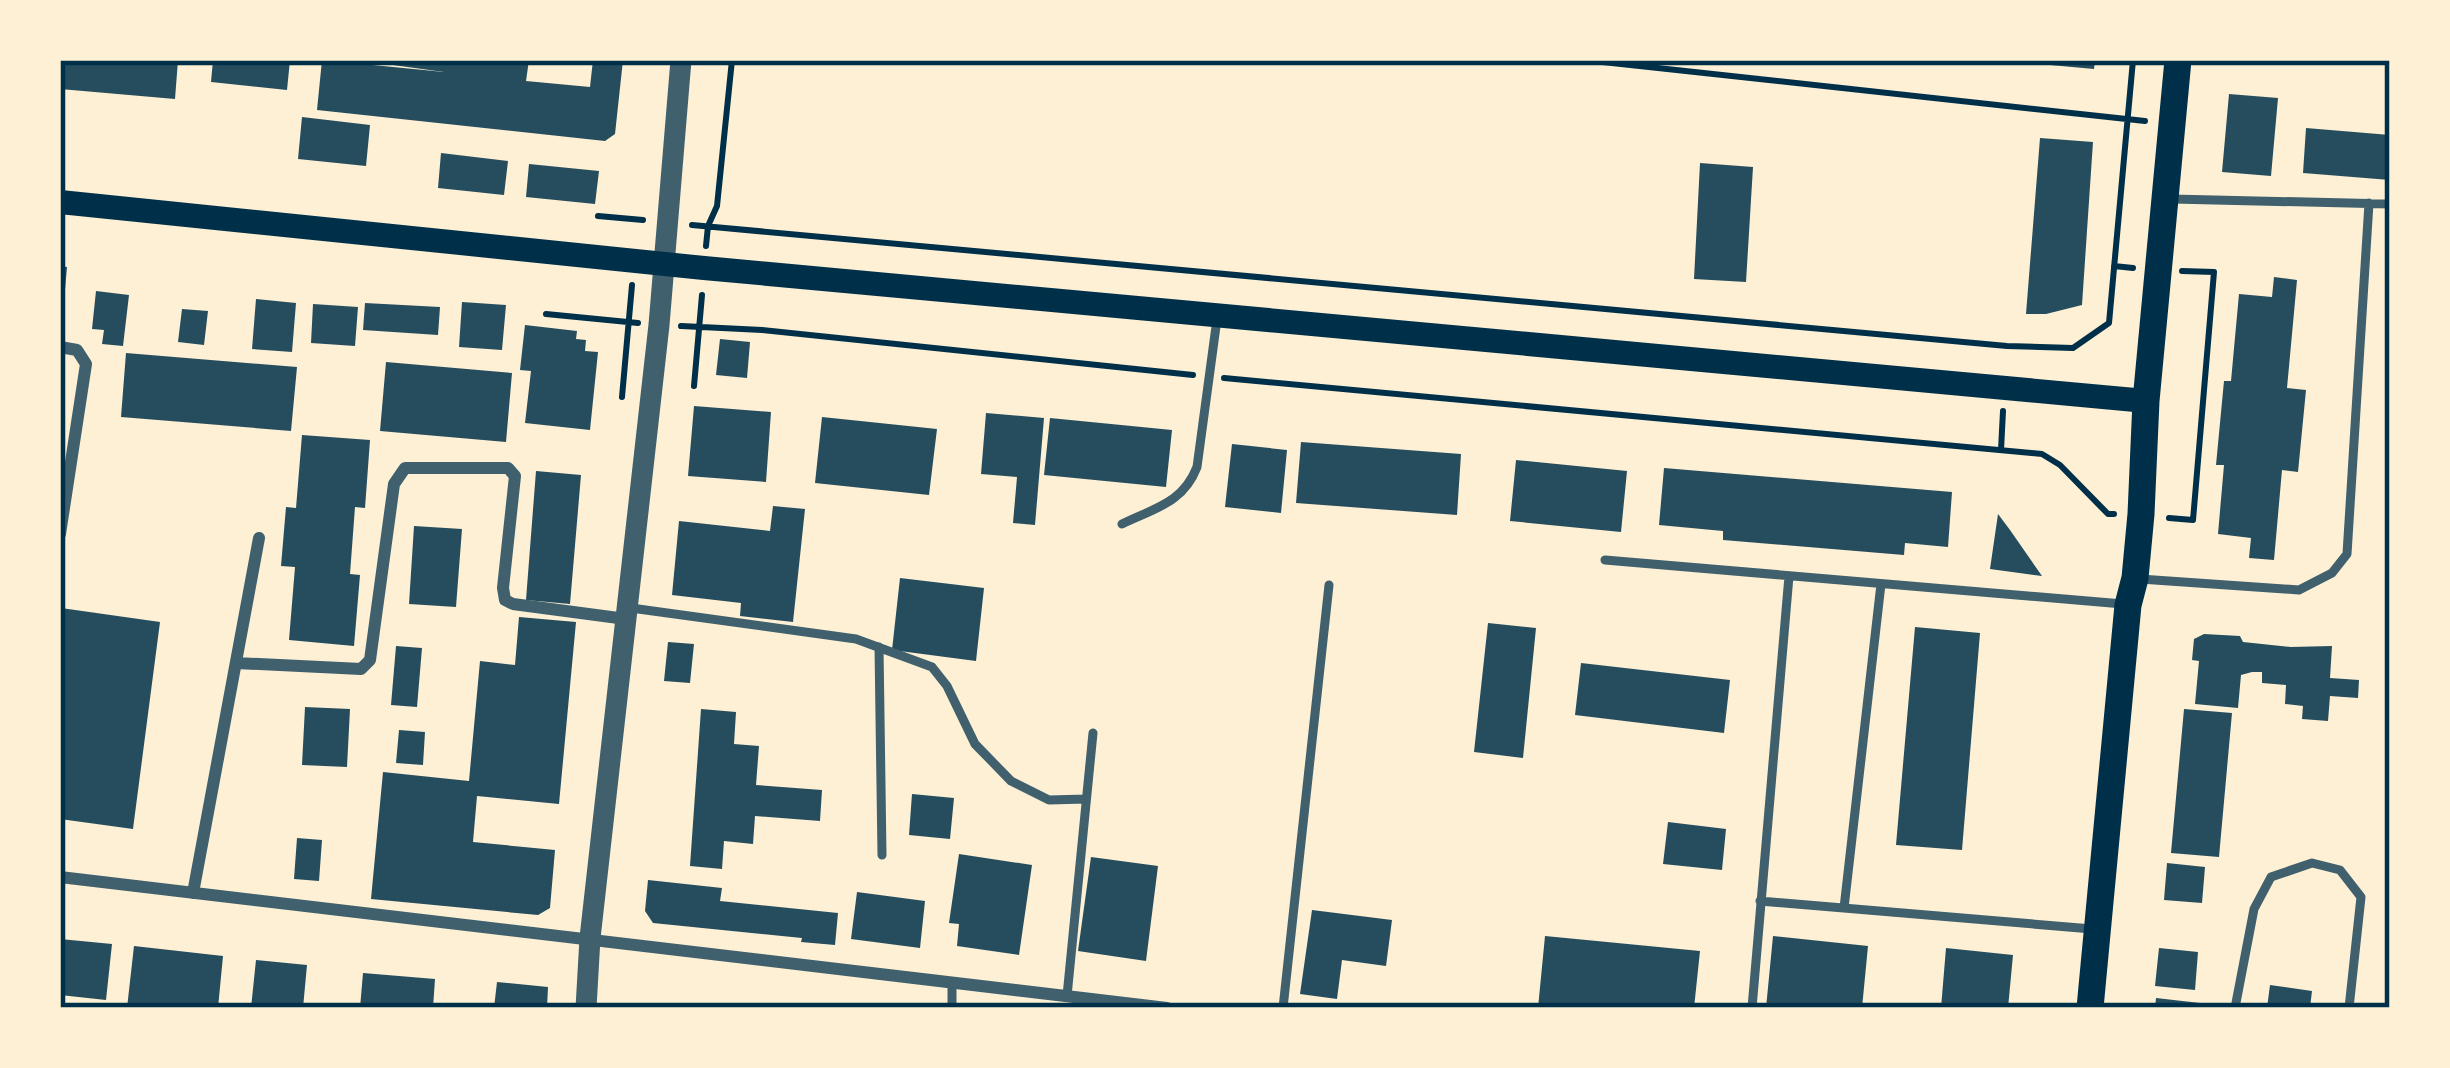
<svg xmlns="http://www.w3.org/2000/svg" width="2450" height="1068" font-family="Rubik,sans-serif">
	<rect width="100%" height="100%" fill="#fdf0d5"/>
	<path fill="#264d5e" d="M60,60H178L175,99L60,89Z
		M213,60H290L287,90L211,82Z
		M322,60L444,72L378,63V60H529L526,81L590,87L593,60H623L615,134L605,141L317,110Z
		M2039,60H2095L2094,69L2039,64Z
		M2229,94L2278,98L2271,176L2222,172Z
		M302,117L370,125L366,166L298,159Z
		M2306,128L2390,135V180L2303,173Z
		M2040,138L2093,142L2082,305L2046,314H2026Z
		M441,153L508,161L504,195L438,188Z
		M1700,163L1753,167L1746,282L1694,279Z
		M529,164L599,171L595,204L526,197Z
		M60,266L67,267L63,312H60Z
		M2274,277L2297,280L2287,388L2306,390L2298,472L2282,470L2274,560L2249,558L2251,538L2218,534L2224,465H2216L2224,381H2231L2239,294L2272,297Z
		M96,291L129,295L123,346L102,344L104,330L92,329Z
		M256,299L296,303L292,352L252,349Z
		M462,302L506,305L502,350L459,347Z
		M365,303L440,307L438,335L363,330Z
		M313,304L358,307L355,346L311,343Z
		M182,309L208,311L204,345L178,342Z
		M525,325L577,331L576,339L586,340L585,351L598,352L590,430L525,423L531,371L520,370Z
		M720,339L750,342L747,378L716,375Z
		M126,353L297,367L291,431L121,417Z
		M386,362L512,373L506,442L380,431Z
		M694,406L771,412L766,482L688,476Z
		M986,413L1044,418L1035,525L1013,523L1017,477L981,474Z
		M822,417L937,429L929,495L815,483Z
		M1050,418L1172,430L1166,487L1044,475Z
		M302,435L370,440L365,508L355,507L350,574L360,575L354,646L289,640L295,567L281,566L286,507L296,508Z
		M1301,442L1461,454L1457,515L1296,503Z
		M1232,444L1287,450L1281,513L1225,507Z
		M1516,460L1627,471L1621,532L1510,521Z
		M1664,468L1952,492L1948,547L1905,543L1904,555L1723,540V531L1659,525Z
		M536,471L581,475L570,604L526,600Z
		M773,506L805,509L793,622L740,616L741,603L672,595L679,521L770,531Z
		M1998,514L2010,530L2042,576L1990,569Z
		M414,526L462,529L456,607L409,604Z
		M900,578L984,588L976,661L892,650Z
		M61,608L160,622L133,829L60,819Z
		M519,617L576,622L559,804L477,796L473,842L555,850L550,908L538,915L371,899L383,772L469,781L480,661L515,665Z
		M1488,623L1536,628L1523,758L1474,752Z
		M1915,627L1980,633L1962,850L1896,845Z
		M2204,634L2240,636L2243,642L2291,647L2332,646L2330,678L2359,680L2358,698L2330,696L2328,721L2302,719L2303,706L2285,704L2286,685L2262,683V672H2252L2241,675L2238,708L2195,704L2199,661L2192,660L2194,639Z
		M668,642L694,644L690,683L664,681Z
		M396,646L422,648L417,707L391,705Z
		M1581,663L1730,680L1724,733L1575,715Z
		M305,707L350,709L347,767L302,765Z
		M701,709L736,712L734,744L759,746L756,785L822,790L820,821L755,816L753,844L724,841L722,869L690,866Z
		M2184,709L2232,713L2219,857L2171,853Z
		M399,730L425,732L423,765L396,763Z
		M912,794L954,798L950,839L909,835Z
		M1668,822L1726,829L1722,870L1663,864Z
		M297,838L322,840L319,881L294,879Z
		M959,854L1032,865L1019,955L957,946L959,924L949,923Z
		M1091,857L1158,866L1146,961L1078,951Z
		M2167,863L2205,867L2202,903L2164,900Z
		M648,880L722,888L720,901L838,913L835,945L801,942L802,938L653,923L645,911Z
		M857,892L925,901L920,948L851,939Z
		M1312,910L1392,920L1386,966L1342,960L1337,999L1300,994Z
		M1545,936L1700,951L1694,1008H1538Z
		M1773,936L1868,946L1862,1008H1766Z
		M60,939L112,944L106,1000L60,995Z
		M134,946L223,956L218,1008H127Z
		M1946,948L2013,955L2008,1008H1941Z
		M2159,948L2198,952L2195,990L2155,986Z
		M256,960L307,965L303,1008H251Z
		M363,973L435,979L433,1008H360Z
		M497,982L548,987L547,1008H494Z
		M2270,985L2312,991L2310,1008H2267Z
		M2156,998L2200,1003L2199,1008H2155Z"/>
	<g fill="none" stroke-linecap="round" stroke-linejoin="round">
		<path stroke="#003049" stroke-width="6" d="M1584,60L2145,121
			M598,216L643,220
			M692,225L2007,346L2073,348L2109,323L2133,60
			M706,246L708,226L717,206L732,60
			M2114,266L2133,268
			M546,314L638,323
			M681,326L762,330L1193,375
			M1224,378L2042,454L2060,465L2108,514H2114
			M694,386L702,295
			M622,397L632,285
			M2001,450L2003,411
			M2169,518L2193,520L2214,272L2182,271"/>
		<path stroke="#3f606c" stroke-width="9" d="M2172,199L2390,204
			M1122,524C1155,508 1183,503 1197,467L1217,319
			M1605,560L2123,604
			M2140,579L2299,590L2332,573L2347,554L2369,203
			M631,608L856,639L932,667L947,686L975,744L1011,781L1049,800L1086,799
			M879,647L882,855
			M1760,901L2092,929
			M1844,908L1881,584
			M1067,996L1093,733
			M952,1008V982
			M1283,1008L1329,585
			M1752,1008L1789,576
			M2235,1008L2254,909L2271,877L2312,863L2340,870L2361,897L2349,1008"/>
		<path stroke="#3f606c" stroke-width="12" d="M60,347L77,350L86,364L60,534
			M236,663L361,669L370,660L394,484L405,468H508L515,476L503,588L505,600L513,604L626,619
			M60,877L1167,1008
			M193,893L259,538"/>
		<path stroke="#3f606c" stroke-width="21" d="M586,1008L590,938L659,325L681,60"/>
		<path stroke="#003049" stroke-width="24" d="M60,202L704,268L2146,401"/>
		<path stroke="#003049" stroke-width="27" d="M2090,1008L2128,605L2135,578L2141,514L2146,401L2178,60"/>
	</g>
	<rect width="2450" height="1068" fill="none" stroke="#fdf0d5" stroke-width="126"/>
	<rect x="63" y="63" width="2324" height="942" fill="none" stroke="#003049" stroke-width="4.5"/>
</svg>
